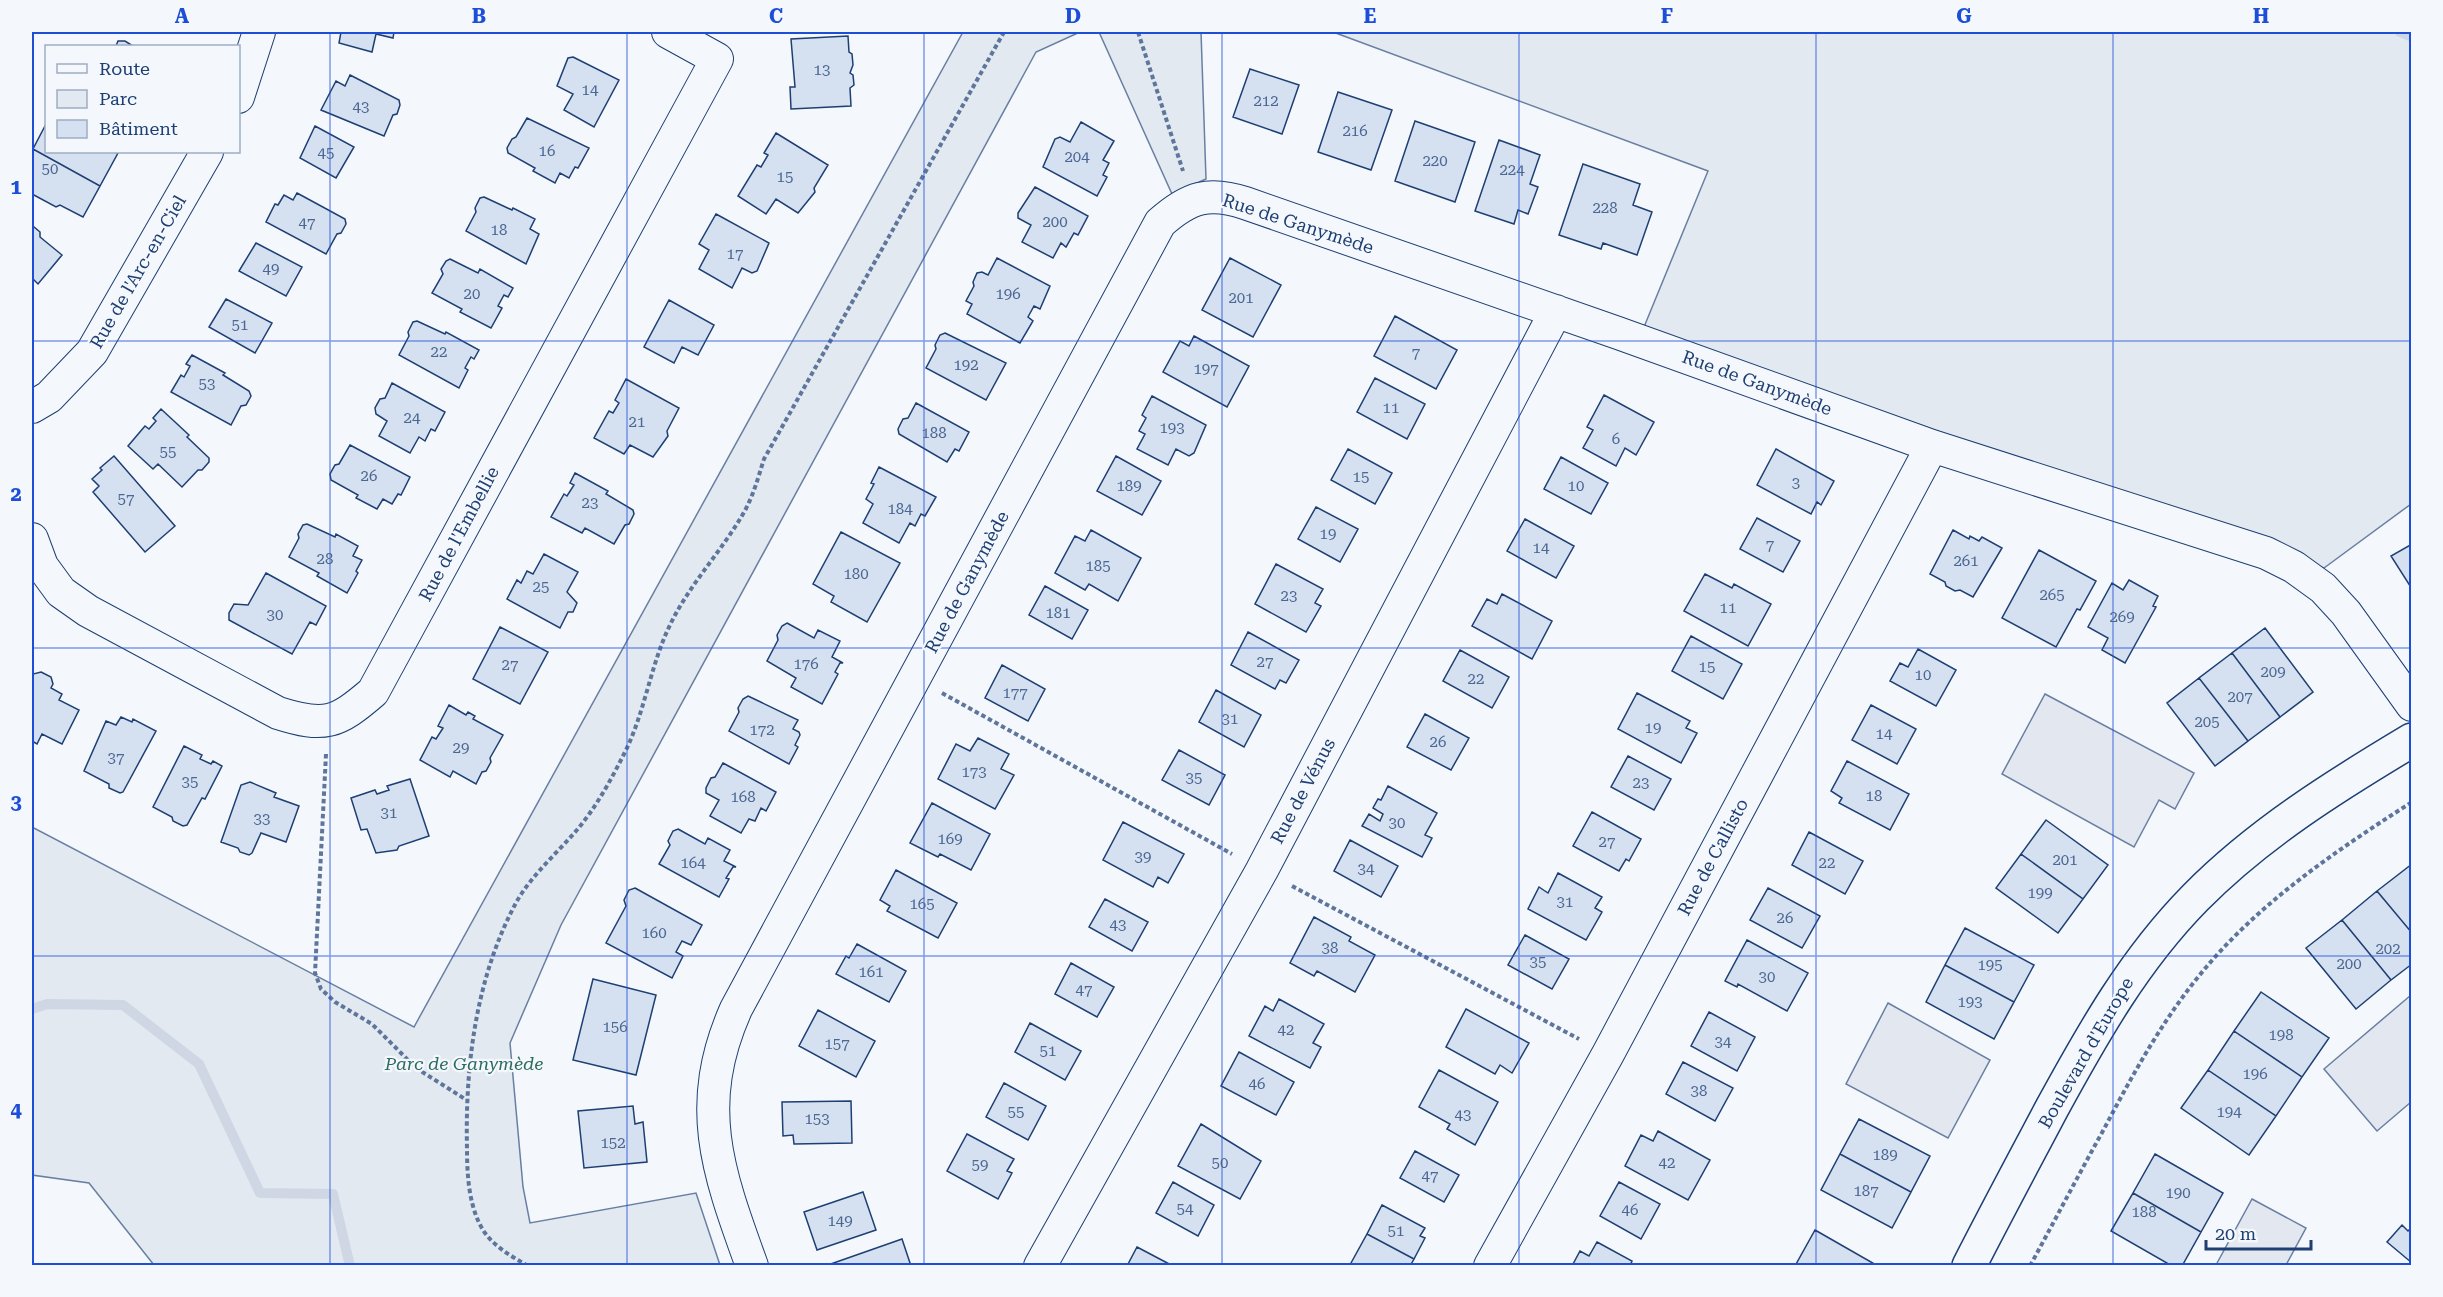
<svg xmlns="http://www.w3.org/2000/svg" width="2443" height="1297" font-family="'Roboto Serif',serif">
	<rect width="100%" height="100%" fill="#f4f7fb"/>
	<path fill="#e3e9f0" stroke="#687fa3" stroke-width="1.5" d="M963,32H1080L1036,52L561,925L510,1043L523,1187L530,1223L696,1193L720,1265H154L89,1183L32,1175V827L414,1027Z
		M1099,32H1201L1206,179L1172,194Z
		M1333,32H2411V504L2324,568L1644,327L1708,171Z"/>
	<path fill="#e3e8f0" stroke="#687fa3" stroke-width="1.5" d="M2045,694L2194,773L2175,809L2159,800L2134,847L2002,774Z
		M2411,995V1102L2377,1131L2324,1069Z
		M1888,1003L1990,1060L1948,1138L1846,1084Z
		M2252,1199L2306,1228L2286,1265H2216Z"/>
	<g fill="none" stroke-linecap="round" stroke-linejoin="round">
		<path stroke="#cfd7e4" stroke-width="10" d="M2400,32L2412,37
			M32,1009L47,1004L123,1005L199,1064L260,1193L333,1194L350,1266"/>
	</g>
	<path fill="#d5e0f0" stroke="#1d3f73" stroke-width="1.5" d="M341,32H394L393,38L376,34L372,52L339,43Z
		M848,36L849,52L852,54L853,65L850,73L853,75L854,85L850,88L851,106L791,109L790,87H795L791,39Z
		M118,41H125L133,46H116Z
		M573,57L619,80L594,127L564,110L573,94L557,86L568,58Z
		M1250,69L1299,85L1282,134L1233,117Z
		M350,75L399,100L400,105L397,114L393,115L384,136L321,110L336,81L345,86Z
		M1338,92L1392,110L1371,170L1318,152Z
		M527,118L589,148L578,168L575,167L569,178L560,173L555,183L533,171L535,168L508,153L507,148L512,139L516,137Z
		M1415,121L1475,142L1455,202L1395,181Z
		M1081,122L1114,141L1103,160L1109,163L1103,175L1107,177L1097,196L1043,167L1055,139L1060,137L1070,142Z
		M46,124V152H114L118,153L100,186L33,149Z
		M315,126L354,147L336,178L300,158Z
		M776,133L828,165L814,188L815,192L798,213L776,199L766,214L738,196L757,165L761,167L768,155L764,153Z
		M1499,140L1540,155L1530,184L1538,187L1528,214L1518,210L1514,224L1475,211Z
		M33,149L100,186L83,217L60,205L56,207L32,194Z
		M1583,164L1640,184L1633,205L1652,212L1637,255L1603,243L1601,249L1559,235Z
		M1035,187L1088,216L1078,235L1074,233L1066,247L1061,243L1053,258L1022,242L1031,225L1018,218V213Z
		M297,193L345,219L346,224L341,233L337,234L326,254L266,222L275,204L278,205L284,195L293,200Z
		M484,197L512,210L513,208L535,219L530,229L539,234L526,264L466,231L476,212L475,208L480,198Z
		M716,214L769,243L757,271L752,273L742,268L732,288L699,269L709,250L699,244Z
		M32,227H34L40,232V237L62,255L38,284L32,278Z
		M256,243L302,267L286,296L239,271Z
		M997,258L1050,286L1040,309L1034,306L1028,317L1033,321L1020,343L967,314L972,304L966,301L974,286L973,282L977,273L982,272L988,275Z
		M1230,258L1281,285L1253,337L1202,310Z
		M450,259L478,273L480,269L513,288L508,297L504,295L498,306L502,308L491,328L460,312L462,309L432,293L443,274L441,269L446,261Z
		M226,299L272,323L255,353L209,327Z
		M669,300L714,325L698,355L682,347L674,363L644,347Z
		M1395,316L1457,350L1436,389L1374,356Z
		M417,321L445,334L446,332L479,350L474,359L471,357L465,368L468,370L459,388L399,355L409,336L408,332L413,322Z
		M945,333L1006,363L986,400L926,368L936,349L935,345L940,335Z
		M1194,336L1249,366L1227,407L1163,372L1180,341L1189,346Z
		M192,355L225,373L223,375L249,391L251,396L246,405L241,406L231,425L171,392L181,375L184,377L190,366L186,364Z
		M1375,378L1425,404L1407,439L1357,412Z
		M626,379L679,408L667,431L668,436L653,457L630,445L624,454L594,438L609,411L613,413L619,403L615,400Z
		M392,383L445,412L435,431L431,429L425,441L419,437L410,453L379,436L387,421L376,414L375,408L380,399L385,398Z
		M1604,395L1654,422L1636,455L1625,448L1616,466L1583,448L1593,430L1587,427Z
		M1152,396L1206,425L1194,453L1189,456L1176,449L1168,465L1137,449L1145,434L1139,431L1146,418L1142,415Z
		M916,403L969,432L959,451L955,449L947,462L899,434L898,429L903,419L908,418Z
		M161,409L189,435L187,437L209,458V462L202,470H198L182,487L158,464L153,469L128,446L145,426L149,429L156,421L153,418Z
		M350,445L410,477L401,495L398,494L392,504L383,499L377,509L356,498L358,495L331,480L330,474L335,465L339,464Z
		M1348,449L1392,473L1375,504L1331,480Z
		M1776,449L1834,481L1821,505L1817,502L1811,514L1757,485Z
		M114,456L175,526L145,552L93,492L99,486L92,479L102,470L100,468Z
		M1116,456L1161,481L1142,515L1097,491Z
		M1561,457L1608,483L1591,514L1544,489Z
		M879,467L936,497L925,516L921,514L915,526L910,523L899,543L863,523L873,504L866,499L874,484L871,483Z
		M575,473L608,491L606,494L633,510L634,514L629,524L625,525L614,544L585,528L582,533L551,517L564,494L567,496L574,485L570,483Z
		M1316,507L1358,529L1340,562L1298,539Z
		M1757,518L1800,541L1783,572L1740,549Z
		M1525,519L1574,546L1556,578L1507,551Z
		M307,524L335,537L336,534L358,546L353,556L362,560L356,571L358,573L347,593L317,576L319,573L289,557L299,538L298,534L303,525Z
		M1091,530L1141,558L1118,601L1089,584L1085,590L1055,573L1075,536L1085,541Z
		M1953,530L1969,539L1970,536L1979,541L1982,537L2002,548L1973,597L1960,590L1955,591L1946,586L1945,582L1930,574Z
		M841,532L900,563L867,622L831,602L834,596L813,584Z
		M2412,544V589L2391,556Z
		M2039,550L2096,581L2080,610L2077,609L2056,647L2002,618Z
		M544,554L578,572L567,592L577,603L573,612H568L560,628L507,599L517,580L521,583L527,571L533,574Z
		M1276,564L1323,589L1315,603L1321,606L1306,632L1255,604Z
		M266,573L326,606L316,625L310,622L292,654L229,620V613L234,604L248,605Z
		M1705,574L1732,588L1734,584L1771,604L1748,646L1684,611Z
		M2129,580L2158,596L2153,606L2156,607L2125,663L2102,650L2108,638L2088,627L2112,583L2123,590Z
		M1045,586L1088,610L1072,639L1029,615Z
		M1502,594L1552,621L1532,659L1472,626L1487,599L1497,604Z
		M787,623L814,638L818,630L840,641L832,657L843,663H840L835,672L838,674L822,704L791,687L796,678L767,661L778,640L777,635L782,626Z
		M500,627L548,652L520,704L473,679Z
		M2265,628L2313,692L2280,717L2232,653Z
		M1248,632L1299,660L1286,683L1280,680L1275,689L1231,665Z
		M1691,636L1742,664L1723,699L1672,671Z
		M1918,649L1956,670L1936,706L1890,681L1900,663L1908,667Z
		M1460,650L1509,677L1492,708L1443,681Z
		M2232,653L2280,717L2248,741L2199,678Z
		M1002,665L1045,689L1028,721L985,698Z
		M41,672L51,677L53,684L51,688L62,694L59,700L79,710L62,744L42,734L37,744L32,741V678L33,674Z
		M2199,678L2248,741L2215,766L2167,703Z
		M1216,690L1261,715L1244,747L1199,722Z
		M1637,693L1690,721L1686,728L1697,733L1681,763L1618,729Z
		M748,696L798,720L793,729L799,732L800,735L795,745L798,747L789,764L729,731L739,712L738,708L743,699Z
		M449,705L466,715L468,712L475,716L473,719L503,735L490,758L491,762L486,771L482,772L476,784L453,771L450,777L420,760L432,737L436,739L443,728L438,726Z
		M1871,705L1916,729L1897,764L1852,740Z
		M1425,714L1469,738L1451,770L1407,747Z
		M121,717L132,722L133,719L156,731L123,792L120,793L109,788V784L84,771L106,721L116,725Z
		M978,738L1009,754L1001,769L1014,775L995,809L938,779L956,744L970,751Z
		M184,746L202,755L200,759L211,764L213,761L222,766L205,799L202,798L187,825L183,826L173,821L172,817L153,807Z
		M1179,750L1225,775L1209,805L1162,780Z
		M1628,756L1671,779L1654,810L1611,787Z
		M1847,761L1909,794L1890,830L1839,803L1842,798L1831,791Z
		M723,763L776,792L766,811L761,808L755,821L749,819L741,833L710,816L719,800L706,793V788L711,778L715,777Z
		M410,779L429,836L399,846L397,850L376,853L367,829L361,830L351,798L375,790L377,794L389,790L387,786Z
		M250,782L276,793L274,797L299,806L286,842L261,833L252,853L249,855L240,852L238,848L221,842L241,785Z
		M1388,786L1437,813L1425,835L1432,838L1422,857L1362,826L1369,814L1380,821L1383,814L1373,808L1378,799L1381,800Z
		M932,803L990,834L971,870L940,854L938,857L910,843Z
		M1592,812L1641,839L1629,861L1626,859L1619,871L1573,846Z
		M2046,820L2108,865L2083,899L2021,854Z
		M1123,822L1184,854L1168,883L1158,877L1153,887L1103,860Z
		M678,829L705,844L708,838L730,850L724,861L736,867H733L726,878L729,879L719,897L659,864L670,845L668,841L673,831Z
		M1809,832L1863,861L1845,894L1792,865Z
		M1350,840L1398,866L1381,897L1334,871Z
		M2021,854L2083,899L2058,933L1996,888Z
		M2412,864V933L2377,891Z
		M896,870L957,903L938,938L887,911L890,906L880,900Z
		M1558,873L1602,897L1595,908L1602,912L1586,940L1528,909L1539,887L1548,893Z
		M635,888L702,925L691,945L682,941L676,952L683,956L672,978L606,943L626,906L624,900L629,890Z
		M1768,888L1820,916L1802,948L1750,920Z
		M2377,891L2412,933V964L2391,980L2342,920Z
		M1105,899L1148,922L1132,951L1089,927Z
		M1314,917L1351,937L1349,941L1375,955L1355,992L1317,971L1314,976L1290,963Z
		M2342,920L2391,980L2356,1009L2306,948Z
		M1965,928L2034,965L2014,1002L1945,965Z
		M1525,935L1569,959L1552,989L1508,965Z
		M1747,940L1808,973L1787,1011L1738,984L1737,987L1725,981Z
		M857,944L906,971L889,1002L836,974L846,956L849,958Z
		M1071,963L1114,987L1097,1017L1055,994Z
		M1945,965L2014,1002L1994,1039L1926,1002Z
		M593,979L656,995L636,1075L573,1060Z
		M2261,992L2329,1038L2302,1077L2234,1031Z
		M1279,999L1324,1024L1313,1043L1321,1047L1310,1068L1249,1036L1265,1006L1273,1011Z
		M1466,1009L1529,1043L1512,1073L1500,1065L1495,1074L1446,1047Z
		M818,1010L875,1041L856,1077L799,1046Z
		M1709,1012L1755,1037L1737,1071L1691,1046Z
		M1030,1023L1081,1051L1065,1080L1015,1052Z
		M2234,1031L2302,1077L2276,1116L2208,1070Z
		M1239,1052L1294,1082L1276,1115L1221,1086Z
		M1683,1062L1733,1088L1715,1121L1666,1094Z
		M1439,1070L1498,1102L1475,1145L1447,1129L1450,1124L1419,1107Z
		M2208,1070L2276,1116L2249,1155L2181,1108Z
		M1004,1083L1046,1106L1028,1140L986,1117Z
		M851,1101L852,1143L794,1144L793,1135L783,1136L782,1102Z
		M633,1106L635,1124L643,1122L647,1162L584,1168L578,1111Z
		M1859,1119L1930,1156L1911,1192L1840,1154Z
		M1201,1124L1261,1161L1240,1199L1178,1166Z
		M1658,1131L1710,1160L1688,1200L1625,1166L1641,1135L1653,1141Z
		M967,1134L1014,1159L1007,1171L1012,1173L998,1199L947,1171Z
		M1415,1151L1459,1175L1444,1202L1400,1178Z
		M1840,1154L1911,1192L1892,1228L1821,1190Z
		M2155,1154L2223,1193L2201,1232L2133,1193Z
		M1173,1182L1214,1205L1198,1236L1156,1213Z
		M1619,1182L1660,1204L1641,1239L1600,1216Z
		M863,1192L876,1230L817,1250L804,1212Z
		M2133,1193L2201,1232L2182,1266H2172L2111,1231Z
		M1382,1205L1425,1228L1420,1236L1425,1238L1414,1259L1367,1234Z
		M2402,1225L2408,1231L2412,1227V1263L2387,1242Z
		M1815,1230L1878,1266H1795Z
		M1367,1234L1414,1259L1410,1266H1355L1351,1263Z
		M902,1239L911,1266H825Z
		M1597,1242L1632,1261L1630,1266H1572L1580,1251L1589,1256Z
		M1137,1247L1173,1266H1127Z"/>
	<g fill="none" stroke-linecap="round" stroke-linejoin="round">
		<defs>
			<path id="street" d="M238,97L259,32
				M32,407L49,397L92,352L207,152
				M32,539L42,566L61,592L88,611L278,713C325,728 337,723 373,692L717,59L668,32
				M752,1266C718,1172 693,1106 736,1009L1160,223C1189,197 1209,191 1245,203L1618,333L1932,446L2266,553L2294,567L2323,588L2346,613L2412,705
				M1040,1266L1262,870L1556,311
				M1490,1266L1608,1054L1932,446"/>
			<path id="secondary" d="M1969,1266C1996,1213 2024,1161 2052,1108C2093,1033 2134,960 2195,898C2258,834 2335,786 2412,740"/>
		</defs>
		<use href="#street" stroke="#1d3f73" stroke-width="34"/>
		<use href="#secondary" stroke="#1d3f73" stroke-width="36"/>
		<path stroke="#5e769c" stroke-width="4" stroke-dasharray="4.5 3" stroke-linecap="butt" d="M1138,32L1183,171
			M942,693L1232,854
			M326,754L315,973L321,989L335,1002L372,1024L416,1068L465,1099
			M1292,886L1579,1039
			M528,1266C513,1257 496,1248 485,1233C469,1210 467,1176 467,1149C465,1065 476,976 517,901C532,875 556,854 576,831C595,809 611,780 624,754C645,713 650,666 670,625C689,585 721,552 743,514C753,497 758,478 764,459L1004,32
			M2030,1266C2055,1220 2079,1174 2104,1129C2133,1074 2163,1019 2203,971C2260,902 2337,850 2412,802"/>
		<use href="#street" stroke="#f4f7fb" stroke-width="32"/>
		<use href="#secondary" stroke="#f4f7fb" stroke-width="33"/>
	</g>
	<path fill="none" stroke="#1d4ed8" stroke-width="1.5" stroke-opacity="0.55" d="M330,32V1266M627,32V1266M924,32V1266M1222,32V1266M1519,32V1266M1816,32V1266M2113,32V1266M32,341H2412M32,648H2412M32,956H2412"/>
	<g text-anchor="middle" stroke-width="4.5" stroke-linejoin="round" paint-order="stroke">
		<g font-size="15" fill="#4b6792">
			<text x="822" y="75">13</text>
			<text x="590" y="95">14</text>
			<text x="1266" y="106">212</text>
			<text x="361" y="112">43</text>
			<text x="1355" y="136">216</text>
			<text x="547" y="156">16</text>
			<text x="326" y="158">45</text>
			<text x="1077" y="162">204</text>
			<text x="1435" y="166">220</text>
			<text x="50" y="174">50</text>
			<text x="1512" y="175">224</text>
			<text x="785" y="182">15</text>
			<text x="1605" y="213">228</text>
			<text x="1055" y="227">200</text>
			<text x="307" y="228">47</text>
			<text x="499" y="235">18</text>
			<text x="735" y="259">17</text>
			<text x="271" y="274">49</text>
			<text x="472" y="299">20</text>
			<text x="1008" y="299">196</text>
			<text x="1241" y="303">201</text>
			<text x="240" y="330">51</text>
			<text x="439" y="357">22</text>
			<text x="1416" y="358">7</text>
			<text x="966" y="370">192</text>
			<text x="1206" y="374">197</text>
			<text x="207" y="389">53</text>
			<text x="1391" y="413">11</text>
			<text x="412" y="423">24</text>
			<text x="637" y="427">21</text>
			<text x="1172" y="433">193</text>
			<text x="934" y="438">188</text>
			<text x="1616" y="444">6</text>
			<text x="168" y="457">55</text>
			<text x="369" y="481">26</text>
			<text x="1361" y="482">15</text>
			<text x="1796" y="488">3</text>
			<text x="1129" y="491">189</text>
			<text x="1576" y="491">10</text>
			<text x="126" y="504">57</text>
			<text x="590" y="508">23</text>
			<text x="900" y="514">184</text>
			<text x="1328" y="539">19</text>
			<text x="1770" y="550">7</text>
			<text x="1541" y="553">14</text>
			<text x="325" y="564">28</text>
			<text x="1966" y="566">261</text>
			<text x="1098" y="571">185</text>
			<text x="856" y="579">180</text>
			<text x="541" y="592">25</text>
			<text x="2052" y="600">265</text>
			<text x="1289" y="601">23</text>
			<text x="1728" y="613">11</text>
			<text x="1058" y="618">181</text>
			<text x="275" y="620">30</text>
			<text x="2122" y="622">269</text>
			<text x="1265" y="667">27</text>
			<text x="806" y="669">176</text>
			<text x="510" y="670">27</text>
			<text x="1707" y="672">15</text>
			<text x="2273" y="677">209</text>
			<text x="1923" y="680">10</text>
			<text x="1476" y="684">22</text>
			<text x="1015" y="698">177</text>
			<text x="2240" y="702">207</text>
			<text x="1230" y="724">31</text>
			<text x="2207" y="727">205</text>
			<text x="1653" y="733">19</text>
			<text x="762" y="735">172</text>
			<text x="1884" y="739">14</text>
			<text x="1438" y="747">26</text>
			<text x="461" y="753">29</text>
			<text x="116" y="763">37</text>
			<text x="974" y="777">173</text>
			<text x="1194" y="783">35</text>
			<text x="190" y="787">35</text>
			<text x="1641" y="788">23</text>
			<text x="1874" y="801">18</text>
			<text x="743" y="802">168</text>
			<text x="389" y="818">31</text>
			<text x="262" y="824">33</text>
			<text x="1397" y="828">30</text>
			<text x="950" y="844">169</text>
			<text x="1607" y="847">27</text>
			<text x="1143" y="862">39</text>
			<text x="2065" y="865">201</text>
			<text x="693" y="868">164</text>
			<text x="1827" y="868">22</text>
			<text x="1366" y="874">34</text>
			<text x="2040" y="898">199</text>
			<text x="1565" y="907">31</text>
			<text x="922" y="909">165</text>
			<text x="1785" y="923">26</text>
			<text x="1118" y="930">43</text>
			<text x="654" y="938">160</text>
			<text x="1330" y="953">38</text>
			<text x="2388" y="954">202</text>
			<text x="1538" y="967">35</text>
			<text x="2349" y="969">200</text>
			<text x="1990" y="970">195</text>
			<text x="871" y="977">161</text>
			<text x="1767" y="982">30</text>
			<text x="1084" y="995">47</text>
			<text x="1970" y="1007">193</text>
			<text x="615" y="1032">156</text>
			<text x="1286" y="1035">42</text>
			<text x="2281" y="1040">198</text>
			<text x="1723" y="1047">34</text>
			<text x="837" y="1049">157</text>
			<text x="1048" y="1056">51</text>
			<text x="2255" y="1079">196</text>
			<text x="1257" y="1089">46</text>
			<text x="1699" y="1096">38</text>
			<text x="1016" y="1117">55</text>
			<text x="2229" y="1117">194</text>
			<text x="1463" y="1120">43</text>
			<text x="817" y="1124">153</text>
			<text x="613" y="1148">152</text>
			<text x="1885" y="1160">189</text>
			<text x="1220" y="1168">50</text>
			<text x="1667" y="1168">42</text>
			<text x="980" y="1170">59</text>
			<text x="1430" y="1181">47</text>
			<text x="1866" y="1196">187</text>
			<text x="2178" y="1198">190</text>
			<text x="1185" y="1214">54</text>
			<text x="1630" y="1215">46</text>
			<text x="2144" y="1217">188</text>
			<text x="840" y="1226">149</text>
			<text x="1396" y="1236">51</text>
		</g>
		<g font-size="18" fill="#1d3f73" stroke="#f4f7fb">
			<text transform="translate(1298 224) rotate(18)" y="6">Rue de Ganymède</text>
			<text transform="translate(138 272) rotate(-60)" y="6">Rue de l'Arc-en-Ciel</text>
			<text transform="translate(1757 383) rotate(20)" y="6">Rue de Ganymède</text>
			<text transform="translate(459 534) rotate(-62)" y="6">Rue de l'Embellie</text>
			<text transform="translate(967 582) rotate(-62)" y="6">Rue de Ganymède</text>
			<text transform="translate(1303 791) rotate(-62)" y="6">Rue de Vénus</text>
			<text transform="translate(1713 857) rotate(-62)" y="6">Rue de Callisto</text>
			<text transform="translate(2086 1053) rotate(-60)" y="6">Boulevard d'Europe</text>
		</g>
		<g font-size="18" font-style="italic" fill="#2c6c60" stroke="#f4f7fb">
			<text x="464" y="1070">Parc de Ganymède</text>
		</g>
	</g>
	<rect width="2443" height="1297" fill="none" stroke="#f4f7fb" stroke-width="66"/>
	<rect x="45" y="45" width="195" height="108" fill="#f4f7fb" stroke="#9eadc5" stroke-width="1.5"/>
	<rect x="57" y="64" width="30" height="9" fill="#f4f7fb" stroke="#9eadc5" stroke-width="1.5"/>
	<text x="99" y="75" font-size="18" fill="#1d3f73">Route</text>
	<rect x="57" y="90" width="30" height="18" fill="#e3e9f0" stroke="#9eadc5" stroke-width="1.5"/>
	<text x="99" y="105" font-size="18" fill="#1d3f73">Parc</text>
	<rect x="57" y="120" width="30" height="18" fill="#d5e0f0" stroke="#9eadc5" stroke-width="1.5"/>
	<text x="99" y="135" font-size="18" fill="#1d3f73">Bâtiment</text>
	<path d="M2206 1240v9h105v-9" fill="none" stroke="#1d3f73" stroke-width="3"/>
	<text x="2215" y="1240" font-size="18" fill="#1d3f73" stroke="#f4f7fb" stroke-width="4.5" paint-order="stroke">20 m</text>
	<rect x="33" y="33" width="2377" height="1231" fill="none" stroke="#1d4ed8" stroke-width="2"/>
	<g font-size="20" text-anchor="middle" font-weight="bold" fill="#1d4ed8">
		<text x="182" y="23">A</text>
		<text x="479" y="23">B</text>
		<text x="776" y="23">C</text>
		<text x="1073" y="23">D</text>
		<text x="1370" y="23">E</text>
		<text x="1667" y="23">F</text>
		<text x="1964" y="23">G</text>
		<text x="2261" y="23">H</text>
		<text x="16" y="194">1</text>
		<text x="16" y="501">2</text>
		<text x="16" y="809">3</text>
		<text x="16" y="1117">4</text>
	</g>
</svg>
